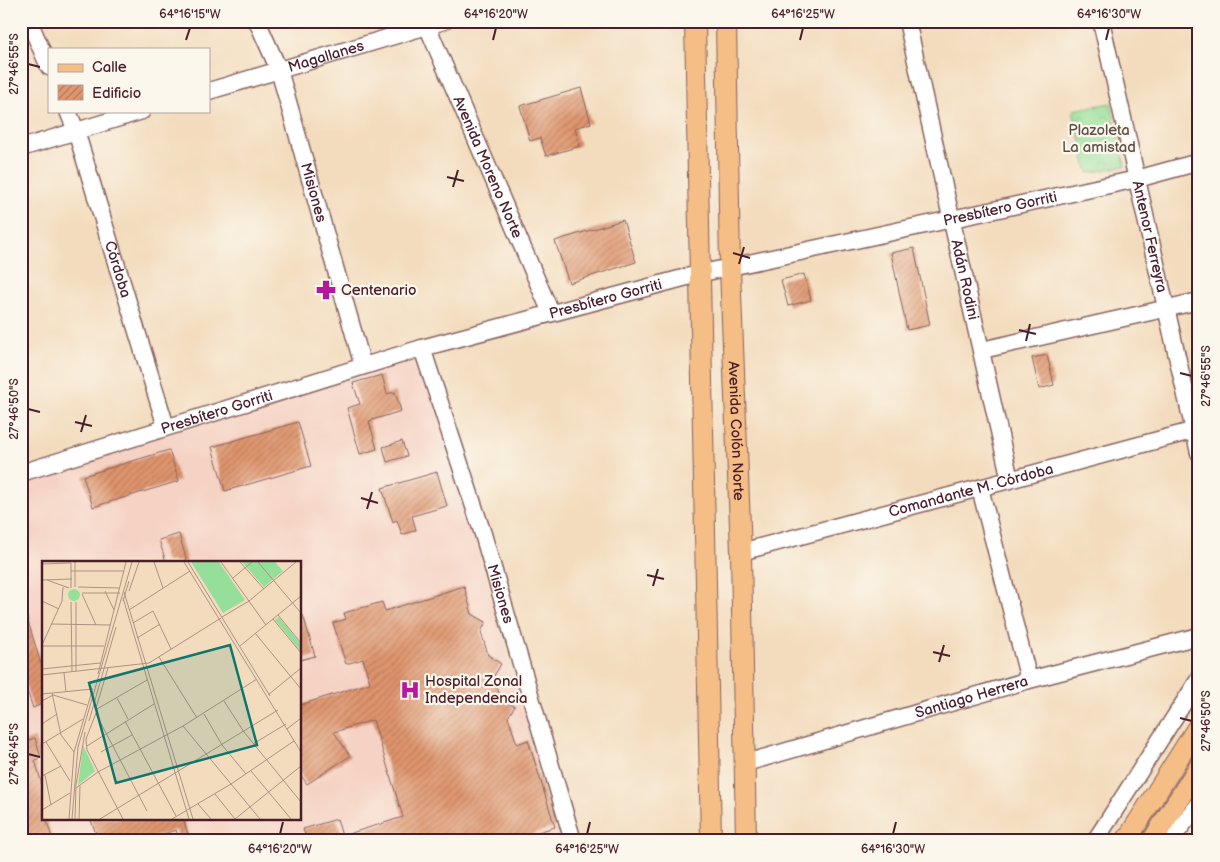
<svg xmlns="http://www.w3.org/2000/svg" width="1220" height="862" font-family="'Balsamiq Sans',sans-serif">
	<defs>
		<pattern id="park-crowns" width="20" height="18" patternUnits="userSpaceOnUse" patternTransform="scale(1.25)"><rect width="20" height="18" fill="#96df9a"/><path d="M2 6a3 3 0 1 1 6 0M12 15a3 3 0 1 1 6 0" fill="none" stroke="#83bf85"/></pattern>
		<pattern id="building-hatch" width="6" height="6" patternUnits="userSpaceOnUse" patternTransform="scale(1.25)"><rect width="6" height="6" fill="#df956d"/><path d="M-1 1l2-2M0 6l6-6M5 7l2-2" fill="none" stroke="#b7795a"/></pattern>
	</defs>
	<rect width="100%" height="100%" fill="#fbf7ec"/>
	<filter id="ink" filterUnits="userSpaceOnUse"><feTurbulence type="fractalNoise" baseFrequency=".02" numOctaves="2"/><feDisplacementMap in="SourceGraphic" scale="10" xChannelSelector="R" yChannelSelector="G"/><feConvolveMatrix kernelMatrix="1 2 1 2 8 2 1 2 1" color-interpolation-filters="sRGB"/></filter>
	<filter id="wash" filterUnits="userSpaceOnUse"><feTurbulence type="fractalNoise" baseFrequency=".0096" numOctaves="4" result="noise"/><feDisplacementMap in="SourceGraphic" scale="20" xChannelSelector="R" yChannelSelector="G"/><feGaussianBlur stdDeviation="1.12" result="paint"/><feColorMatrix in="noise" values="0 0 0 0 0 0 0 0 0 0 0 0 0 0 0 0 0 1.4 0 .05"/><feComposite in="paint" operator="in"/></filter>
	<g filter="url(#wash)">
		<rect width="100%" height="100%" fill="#f3dcbd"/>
		<path fill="#f5d2c3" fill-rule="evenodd" d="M420,355L564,841H21V481ZM44,562H300V818H44Z"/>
		<path fill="url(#park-crowns)" stroke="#707f62" d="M1111,103L1125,166L1088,173L1073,110Z"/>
		<g id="blocks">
			<path fill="url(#building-hatch)" d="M581,88L591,123L575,128L580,146L546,156L540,138L530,141L520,106Z
				M623,220L636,262L569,283L555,241Z
				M914,248L930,325L907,330L891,253Z
				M804,274L811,300L788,306L781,280Z
				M1047,355L1054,385L1039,389L1032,358Z
				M382,375L387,394L395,392L401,411L369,421L377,449L360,454L347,408L360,404L353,383Z
				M298,422L311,466L225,491L212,447Z
				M402,441L407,456L387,462L383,447Z
				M169,450L179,481L93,507L83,476Z
				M437,472L447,506L412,516L416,530L402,535L397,520L393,522L382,488Z
				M179,534L187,562H166L159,540Z
				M464,586L472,614L486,622L481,632L488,655L501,664L494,676L501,700L515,706L508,717L517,744L528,740L555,827L531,834L533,841H307L303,829L337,819L342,836L403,817L373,720L334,732L350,756L307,784L300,774V705L370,683L363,659L346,664L333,623L346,619L344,613L382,602L385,611Z
				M24,608L41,664L44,663V703L33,708L21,674V609Z
				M303,615L315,656L300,660V616Z
				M35,738L41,758L35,760L44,791V818H46L53,841H28L21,817V742Z
				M90,818H183L190,841H179L176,830L140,841H99Z"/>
		</g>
	</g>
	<g filter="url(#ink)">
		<use href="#blocks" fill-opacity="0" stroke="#85615e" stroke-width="1"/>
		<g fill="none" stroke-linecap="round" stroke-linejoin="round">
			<defs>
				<g id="minor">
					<path d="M29,21L49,67"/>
					<path id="s1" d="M257,21L279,70L363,366"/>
					<path id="s2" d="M425,21L551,313"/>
					<path id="s3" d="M907,21L1010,480"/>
					<path id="s4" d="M1101,21L1199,453"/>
					<path id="s5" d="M209,91L444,21"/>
					<path id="s6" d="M68,111L76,131L166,427"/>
					<path d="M21,148L142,111"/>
					<path id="s7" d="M422,348L483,534L573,841"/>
					<path d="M982,350L1199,301"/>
					<path id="s8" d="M21,473L422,348L698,274L1137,179L1199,162"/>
					<path d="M980,488L1029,680"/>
					<path id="s9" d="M741,552L1199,429"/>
					<path id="s10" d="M746,763L1029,680L1199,636"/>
					<path d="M1095,841L1199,679"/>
					<path d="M1170,841L1199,804"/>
				</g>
				<g id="major">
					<path d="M695,21L711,841"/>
					<path id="s11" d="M726,21L730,268L741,552L746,841"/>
					<path d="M1126,841L1199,725"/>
					<path d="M1152,841L1199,767"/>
				</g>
			</defs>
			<use href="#minor" stroke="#85615e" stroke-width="19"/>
			<use href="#major" stroke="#85615e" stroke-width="22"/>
			<use href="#minor" stroke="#fff" stroke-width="16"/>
			<use href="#major" stroke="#f6be87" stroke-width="20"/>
		</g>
	</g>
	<path fill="none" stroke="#4a1f2b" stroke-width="2" d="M186,40L190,28M493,40L496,28M800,40L803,28M1106,40L1109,28M28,64L40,67M447,177L464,181M453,187L458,170M733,253L750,258M739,264L744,247M1019,330L1036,334M1026,341L1030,324M1180,373L1192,376M28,409L40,412M75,422L92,426M81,432L86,415M361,498L378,503M367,509L372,492M647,575L664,579M653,586L658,569M933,652L950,656M939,662L944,645M1180,718L1192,721M28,754L40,757M280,834L283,822M587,834L590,822M893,834L896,822"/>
	<defs>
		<symbol id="pharmacy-bare" viewBox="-9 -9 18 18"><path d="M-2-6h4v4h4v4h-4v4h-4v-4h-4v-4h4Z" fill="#b5179e" stroke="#fbf7ec" stroke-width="2.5" paint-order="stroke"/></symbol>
		<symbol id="hospital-bare" viewBox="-9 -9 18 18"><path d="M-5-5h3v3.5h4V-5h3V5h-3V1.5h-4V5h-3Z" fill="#b5179e" stroke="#fbf7ec" stroke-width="2.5" paint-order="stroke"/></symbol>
	</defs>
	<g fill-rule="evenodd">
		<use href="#pharmacy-bare" x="312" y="276" width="28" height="28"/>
		<use href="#hospital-bare" x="396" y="676" width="28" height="28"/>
	</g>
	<g text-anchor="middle" stroke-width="4.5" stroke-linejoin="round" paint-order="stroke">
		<g font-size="15" fill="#4a1f2b" stroke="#fbf7ec">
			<text dy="5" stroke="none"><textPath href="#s5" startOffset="122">Magallanes</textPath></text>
			<text dy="5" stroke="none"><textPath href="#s2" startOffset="159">Avenida Moreno Norte</textPath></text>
			<text dy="5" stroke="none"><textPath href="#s1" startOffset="181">Misiones</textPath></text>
			<text dy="5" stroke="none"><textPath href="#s8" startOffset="1015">Presbítero Gorriti</textPath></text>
			<text dy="5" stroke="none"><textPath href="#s4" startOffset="221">Antenor Ferreyra</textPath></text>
			<text dy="5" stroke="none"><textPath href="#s6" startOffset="166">Córdoba</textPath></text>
			<text dy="5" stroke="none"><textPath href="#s3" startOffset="265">Adán Rodini</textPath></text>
			<text dy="5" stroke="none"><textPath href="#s8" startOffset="610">Presbítero Gorriti</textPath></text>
			<text dy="5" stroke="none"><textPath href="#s8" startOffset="205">Presbítero Gorriti</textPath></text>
			<text dy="5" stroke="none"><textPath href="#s11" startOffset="410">Avenida Colón Norte</textPath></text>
			<text dy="5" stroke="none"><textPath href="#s9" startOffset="238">Comandante M. Córdoba</textPath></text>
			<text dy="5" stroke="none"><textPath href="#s7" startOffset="258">Misiones</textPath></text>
			<text dy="5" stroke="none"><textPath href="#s10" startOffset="235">Santiago Herrera</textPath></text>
		</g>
		<g font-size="15" fill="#5d4f47" stroke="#fbf7ec">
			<text x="1099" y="135">Plazoleta<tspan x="1099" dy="17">La amistad</tspan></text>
		</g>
		<g font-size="15" fill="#4a1f2b" stroke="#fbf7ec" text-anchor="start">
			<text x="341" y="295">Centenario</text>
			<text x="425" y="686">Hospital Zonal<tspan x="425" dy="17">Independencia</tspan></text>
		</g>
	</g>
	<g transform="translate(42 561)">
		<rect width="259" height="259" fill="#f3dcbd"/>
		<path d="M149,1H177L203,39L181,52ZM200,1H233L241,10L222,26ZM26 34a6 6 0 1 1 12 0a6 6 0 1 1-12 0ZM237,56L259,83V91L233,59ZM41,184L53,210L36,224L40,194Z" fill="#96df9a"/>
		<path fill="none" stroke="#af9083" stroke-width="1" d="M33,1V26M112,1L121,27M142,1L259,191M146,1L228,135M179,1L224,64M198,1L222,28M216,1L259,52M0,3L29,2M29,10H81M191,17L210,1M0,19L30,18M5,19L27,27M36,26L78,27M29,27V2M63,30L72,49M87,30L97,1M82,31L151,258M40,32H78M40,33L54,64M81,37L147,258M0,40L17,48M81,40L87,20M29,41L30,111M34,41V110M87,49L148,10M236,54L259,82M180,56L207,40L254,1M231,58L259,92M91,62L111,50L129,88M9,63L68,64M213,72L259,128M95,77L118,63M0,84L20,40L21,26M0,85H62M198,85L259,35M117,96L155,157M0,108L58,102M22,112L24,131M56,113L84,1M0,114L107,102L179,57M10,132L19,174L32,191M0,133L51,128M226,134L259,107M75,137L86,158M0,140L11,134L45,144M182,140L202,171L259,241M54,147L66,107M55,148L54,153L105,250M55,148L105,119M54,152L44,178L45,189L81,258M162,153L180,184L204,213M47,160L74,66M83,160L134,255M0,163L15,153M141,165L218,258M245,168L259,157M4,181L28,220M0,183L41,158M211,183L244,163M45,185L112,143M59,191L90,174M209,210L249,258M3,214L9,244M0,215L19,205M34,227L56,211L141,165L215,118M173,233L193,258M156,243L169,258M0,249L28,232M27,258L32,191L50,130M30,258L36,186L90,1M33,258L34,224L43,171M37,258L38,225M58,258L236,149M130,258L189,223L252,180M193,258L259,205"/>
		<path fill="#0f766e" fill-opacity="0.15" stroke="#0f766e" stroke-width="2.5" d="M188,84L215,184L74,222L47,122Z"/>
		<rect width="259" height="259" fill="none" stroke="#4a1f2b" stroke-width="2.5"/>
	</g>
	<rect width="1220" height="862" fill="none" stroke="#fbf7ec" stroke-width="55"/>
	<rect x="48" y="48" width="162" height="65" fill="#fbf7ec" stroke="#b4a19f"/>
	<rect x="58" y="64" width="25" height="8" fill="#f6be87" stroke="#b4a19f"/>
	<text x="92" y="72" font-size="15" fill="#4a1f2b">Calle</text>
	<rect x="58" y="85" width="25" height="15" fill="url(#building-hatch)" stroke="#b4a19f"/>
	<text x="92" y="98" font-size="15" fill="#4a1f2b">Edificio</text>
	<rect x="28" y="28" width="1164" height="806" fill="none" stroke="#4a1f2b" stroke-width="2"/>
	<g font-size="12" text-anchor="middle" fill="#4a1f2b">
		<text x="190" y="18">64°16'15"W</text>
		<text x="496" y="18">64°16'20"W</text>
		<text x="803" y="18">64°16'25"W</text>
		<text x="1109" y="18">64°16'30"W</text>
		<text transform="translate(14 64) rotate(-90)" y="4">27°46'55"S</text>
		<text transform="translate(1206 376) rotate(-90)" y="4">27°46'55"S</text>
		<text transform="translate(14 409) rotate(-90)" y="4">27°46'50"S</text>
		<text transform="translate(1206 721) rotate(-90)" y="4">27°46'50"S</text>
		<text transform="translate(14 754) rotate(-90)" y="4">27°46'45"S</text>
		<text x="280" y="853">64°16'20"W</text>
		<text x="587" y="853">64°16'25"W</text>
		<text x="893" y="853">64°16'30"W</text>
	</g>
</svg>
